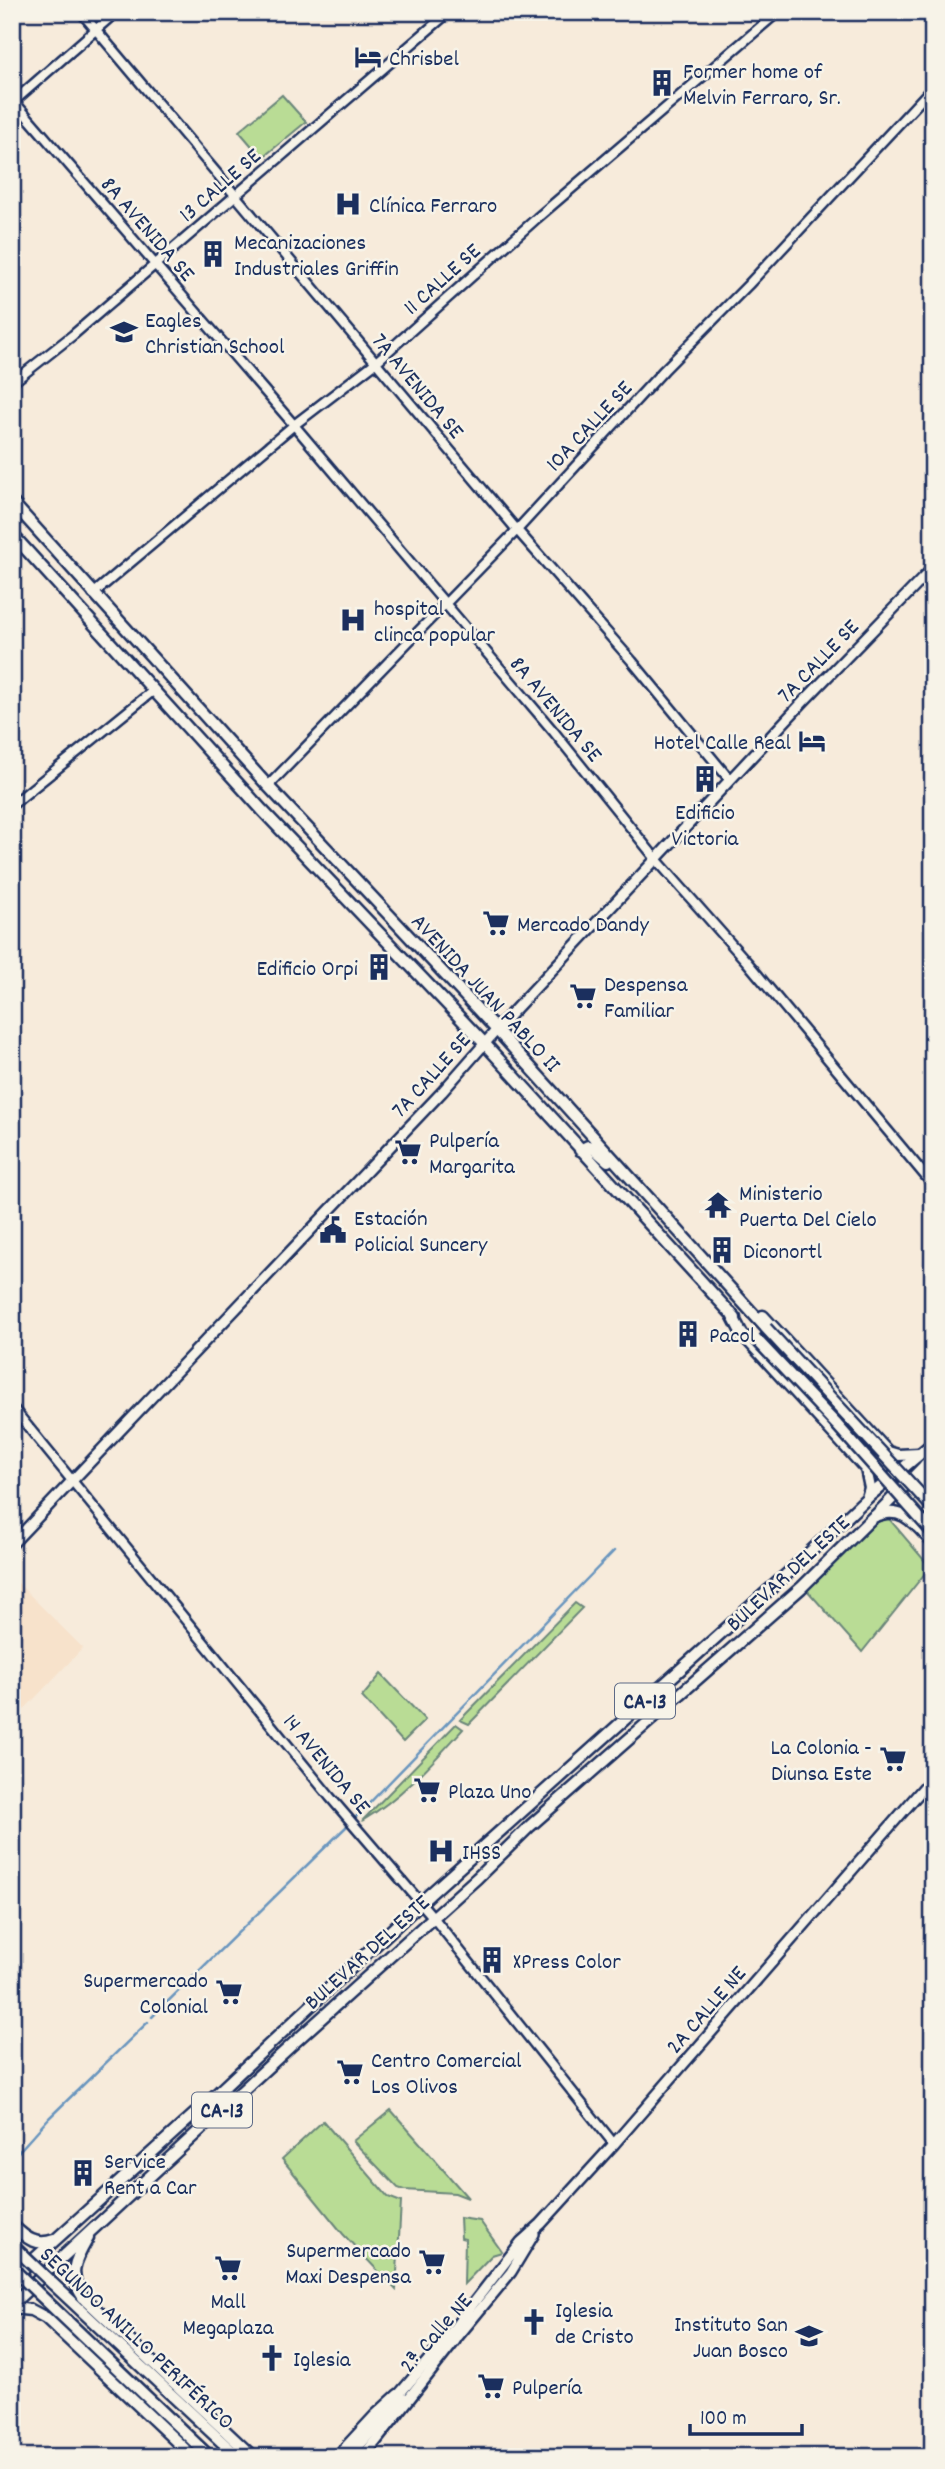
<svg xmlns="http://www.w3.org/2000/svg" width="945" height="2469" font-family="Dekko,sans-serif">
	<rect width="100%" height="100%" fill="#f7ebdb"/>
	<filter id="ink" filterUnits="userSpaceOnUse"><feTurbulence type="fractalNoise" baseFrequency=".0143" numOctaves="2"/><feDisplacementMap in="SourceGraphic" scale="14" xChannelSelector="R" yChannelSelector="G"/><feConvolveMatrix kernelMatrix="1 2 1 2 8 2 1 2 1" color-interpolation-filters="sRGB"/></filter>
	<g filter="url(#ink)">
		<path fill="#f7e2cb" d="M12,1577L83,1648L12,1722Z"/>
		<path fill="#b9dc95" stroke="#6a867a" stroke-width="2" d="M282,95L306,122L262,158L239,131Z
			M885,1514L930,1567L862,1652L806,1589L842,1551Z
			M575,1603L582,1608L469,1724L460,1720Z
			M381,1674L425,1720L403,1742L362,1697Z
			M456,1724L463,1729C432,1763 402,1797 362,1821Z
			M391,2110L468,2198L455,2193L404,2190L398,2188L353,2141Z
			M323,2121L388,2197L401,2202L396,2290L343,2234L282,2159Z
			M460,2218L480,2221L502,2252L492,2255L464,2284L465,2239L461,2238Z"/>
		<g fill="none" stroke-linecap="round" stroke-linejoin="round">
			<path stroke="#6995be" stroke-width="2.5" d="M353,1820L614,1551
				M152,2017L350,1823
				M12,2159L49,2118L148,2022"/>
			<defs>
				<path id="tertiary" d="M81,12L517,530L632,661L730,780
					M12,99L294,425L554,732L656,859L747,962L933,1185
					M13,102L116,12
					M12,383L73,335L449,12
					M93,594L294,425L375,363L537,218L778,12
					M268,786L517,530L664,370L748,285L933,87
					M12,805L154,690
					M12,1407L330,1797L433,1917L614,2144"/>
				<path id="secondary" d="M12,1544L442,1092L508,1017L803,702L933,568
					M450,2346L511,2272L534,2234
					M395,2399L437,2350L521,2242L541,2224L614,2144L933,1777
					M349,2457L403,2397"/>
				<path id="primary" d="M867,1498L933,1443
					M874,1517L933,1457
					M52,2283L238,2457
					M40,2295L210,2457
					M363,2457L455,2340"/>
				<path id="trunk" d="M12,502L268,786L496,1029L766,1328
					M12,534L262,810L484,1043L735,1318
					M580,1150L588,1146L593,1148L608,1161
					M763,1316L888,1452L898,1455L919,1454
					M925,1465C920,1481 923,1486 933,1499
					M931,1779L933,1776
					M12,2225C25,2237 35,2247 54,2240
					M88,2238C75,2261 67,2273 83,2297L253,2457
					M12,2279L209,2101L430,1894L788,1573L867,1498L870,1488L866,1469L742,1334L731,1313
					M12,2304L296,2041L477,1878L530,1826L801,1588L873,1517C902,1504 914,1523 933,1543
					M12,2308L31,2310L46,2318L193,2457
					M337,2457L375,2416L398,2395"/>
			</defs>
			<use href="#tertiary" stroke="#1b2f5e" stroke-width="13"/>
			<use href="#secondary" stroke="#1b2f5e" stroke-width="14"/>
			<use href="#primary" stroke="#1b2f5e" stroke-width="15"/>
			<use href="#trunk" stroke="#1b2f5e" stroke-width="15"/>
			<use href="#tertiary" stroke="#f7f3e8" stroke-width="8"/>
			<use href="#secondary" stroke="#f7f3e8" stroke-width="9"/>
			<use href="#primary" stroke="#f7f3e8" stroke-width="10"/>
			<use href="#trunk" stroke="#f7f3e8" stroke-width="10"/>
			<defs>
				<path id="primary-bridge" d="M12,2245L52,2283
					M12,2268L40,2295"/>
				<path id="trunk-bridge" d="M766,1328L933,1508
					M755,1338L837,1425L933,1533"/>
			</defs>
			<use href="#primary-bridge" stroke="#1b2f5e" stroke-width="15" stroke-linecap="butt"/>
			<use href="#trunk-bridge" stroke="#1b2f5e" stroke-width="15" stroke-linecap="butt"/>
			<use href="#primary-bridge" stroke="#f7f3e8" stroke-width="10"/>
			<use href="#trunk-bridge" stroke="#f7f3e8" stroke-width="10"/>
		</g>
	</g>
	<defs>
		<symbol id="hotel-bare" viewBox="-9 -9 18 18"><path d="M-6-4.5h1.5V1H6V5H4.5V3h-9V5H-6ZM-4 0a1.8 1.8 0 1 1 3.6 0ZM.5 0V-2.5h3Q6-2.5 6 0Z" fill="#1b2f5e" stroke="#f7f3e8" stroke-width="2.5" paint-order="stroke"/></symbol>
		<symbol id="building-bare" viewBox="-9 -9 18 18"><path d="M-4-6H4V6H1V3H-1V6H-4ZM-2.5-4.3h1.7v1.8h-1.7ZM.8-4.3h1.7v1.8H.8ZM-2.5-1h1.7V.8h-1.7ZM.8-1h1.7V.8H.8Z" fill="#1b2f5e" stroke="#f7f3e8" stroke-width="2.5" paint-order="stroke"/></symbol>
		<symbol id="hospital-bare" viewBox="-9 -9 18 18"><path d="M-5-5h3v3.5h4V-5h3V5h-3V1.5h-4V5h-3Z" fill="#1b2f5e" stroke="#f7f3e8" stroke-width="2.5" paint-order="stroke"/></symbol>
		<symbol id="school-bare" viewBox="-9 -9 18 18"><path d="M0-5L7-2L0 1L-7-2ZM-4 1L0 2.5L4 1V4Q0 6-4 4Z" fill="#1b2f5e" stroke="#f7f3e8" stroke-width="2.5" paint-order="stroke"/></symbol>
		<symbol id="supermarket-bare" viewBox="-9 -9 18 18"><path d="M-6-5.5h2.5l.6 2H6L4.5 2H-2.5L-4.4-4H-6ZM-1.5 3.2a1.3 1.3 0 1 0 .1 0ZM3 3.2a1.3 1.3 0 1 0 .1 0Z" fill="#1b2f5e" stroke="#f7f3e8" stroke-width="2.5" paint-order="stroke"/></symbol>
		<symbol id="temple-bare" viewBox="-9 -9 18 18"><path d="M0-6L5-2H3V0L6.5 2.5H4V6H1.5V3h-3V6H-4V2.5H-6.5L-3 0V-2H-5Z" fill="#1b2f5e" stroke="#f7f3e8" stroke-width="2.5" paint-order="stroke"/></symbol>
		<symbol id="civic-bare" viewBox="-9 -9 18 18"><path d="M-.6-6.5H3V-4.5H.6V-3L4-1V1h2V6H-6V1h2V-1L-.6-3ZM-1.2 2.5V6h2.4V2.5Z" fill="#1b2f5e" stroke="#f7f3e8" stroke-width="2.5" paint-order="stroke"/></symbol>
		<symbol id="church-bare" viewBox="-9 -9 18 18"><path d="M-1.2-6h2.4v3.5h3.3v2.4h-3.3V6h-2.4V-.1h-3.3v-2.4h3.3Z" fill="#1b2f5e" stroke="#f7f3e8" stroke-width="2.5" paint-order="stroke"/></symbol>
	</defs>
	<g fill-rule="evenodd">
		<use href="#hotel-bare" x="349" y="38" width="38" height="38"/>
		<use href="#building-bare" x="643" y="64" width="38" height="38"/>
		<use href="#hospital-bare" x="329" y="185" width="38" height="38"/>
		<use href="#building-bare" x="194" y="235" width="38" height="38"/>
		<use href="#school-bare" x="105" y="313" width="38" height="38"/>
		<use href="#hospital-bare" x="334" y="601" width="38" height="38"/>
		<use href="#hotel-bare" x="793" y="722" width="38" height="38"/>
		<use href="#building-bare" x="686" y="760" width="38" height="38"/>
		<use href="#supermarket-bare" x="477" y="904" width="38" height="38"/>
		<use href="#building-bare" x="360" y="948" width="38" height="38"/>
		<use href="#supermarket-bare" x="564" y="977" width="38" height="38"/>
		<use href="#supermarket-bare" x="389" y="1133" width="38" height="38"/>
		<use href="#temple-bare" x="699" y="1186" width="38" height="38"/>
		<use href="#civic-bare" x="314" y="1211" width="38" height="38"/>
		<use href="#building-bare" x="703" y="1231" width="38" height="38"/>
		<use href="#building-bare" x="669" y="1315" width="38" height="38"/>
		<use href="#supermarket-bare" x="874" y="1740" width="38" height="38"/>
		<use href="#supermarket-bare" x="408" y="1771" width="38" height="38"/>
		<use href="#hospital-bare" x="422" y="1832" width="38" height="38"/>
		<use href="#building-bare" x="473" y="1941" width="38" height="38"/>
		<use href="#supermarket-bare" x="210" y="1973" width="38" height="38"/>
		<use href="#supermarket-bare" x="331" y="2053" width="38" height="38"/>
		<use href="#building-bare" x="64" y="2154" width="38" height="38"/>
		<use href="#supermarket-bare" x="413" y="2243" width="38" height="38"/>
		<use href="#supermarket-bare" x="209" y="2249" width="38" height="38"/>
		<use href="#church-bare" x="515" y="2303" width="38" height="38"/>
		<use href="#school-bare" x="790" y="2317" width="38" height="38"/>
		<use href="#church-bare" x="253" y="2339" width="38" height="38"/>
		<use href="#supermarket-bare" x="472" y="2367" width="38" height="38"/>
	</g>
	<g text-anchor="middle" stroke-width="5" stroke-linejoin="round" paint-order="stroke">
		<g fill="#f7f3e8" stroke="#5d6a87" stroke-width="2">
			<rect x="615" y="1683.5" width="60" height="35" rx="5"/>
			<rect x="192" y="2092.5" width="60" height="35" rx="5"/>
		</g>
		<g font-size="21" font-weight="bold" fill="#1b2f5e">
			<text x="645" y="1708">CA-13</text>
			<text x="222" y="2117">CA-13</text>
		</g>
		<g font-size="23" fill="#1b2f5e" stroke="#f7f3e8" text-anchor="start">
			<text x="389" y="65">Chrisbel</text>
			<text x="683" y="78">Former home of<tspan x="683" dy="26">Melvin Ferraro, Sr.</tspan></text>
			<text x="369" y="212">Clínica Ferraro</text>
			<text x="234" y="249">Mecanizaciones<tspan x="234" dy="26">Industriales Griffin</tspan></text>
			<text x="145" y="327">Eagles<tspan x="145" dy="26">Christian School</tspan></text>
			<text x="374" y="615">hospital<tspan x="374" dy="26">clinca popular</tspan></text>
			<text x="791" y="749" text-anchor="end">Hotel Calle Real</text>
			<text x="705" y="819" text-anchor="middle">Edificio<tspan x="705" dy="26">Victoria</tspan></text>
			<text x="517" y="931">Mercado Dandy</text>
			<text x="358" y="975" text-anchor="end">Edificio Orpi</text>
			<text x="604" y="991">Despensa<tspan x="604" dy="26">Familiar</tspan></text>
			<text x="429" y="1147">Pulpería<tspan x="429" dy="26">Margarita</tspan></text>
			<text x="739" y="1200">Ministerio<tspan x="739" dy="26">Puerta Del Cielo</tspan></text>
			<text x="354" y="1225">Estación<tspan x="354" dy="26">Policial Suncery</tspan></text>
			<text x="743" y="1258">Diconortl</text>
			<text x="709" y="1342">Pacol</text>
			<text x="872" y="1754" text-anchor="end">La Colonia -<tspan x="872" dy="26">Diunsa Este</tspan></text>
			<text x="448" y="1798">Plaza Uno</text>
			<text x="462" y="1859">IHSS</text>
			<text x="513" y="1968">XPress Color</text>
			<text x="208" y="1987" text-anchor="end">Supermercado<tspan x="208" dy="26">Colonial</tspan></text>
			<text x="371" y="2067">Centro Comercial<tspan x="371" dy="26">Los Olivos</tspan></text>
			<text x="104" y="2168">Service<tspan x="104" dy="26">Rent a Car</tspan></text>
			<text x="411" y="2257" text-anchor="end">Supermercado<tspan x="411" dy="26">Maxi Despensa</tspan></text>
			<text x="228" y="2308" text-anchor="middle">Mall<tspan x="228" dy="26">Megaplaza</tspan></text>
			<text x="555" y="2317">Iglesia<tspan x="555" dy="26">de Cristo</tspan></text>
			<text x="788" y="2331" text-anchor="end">Instituto San<tspan x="788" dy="26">Juan Bosco</tspan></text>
			<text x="293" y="2366">Iglesia</text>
			<text x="512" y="2394">Pulpería</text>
		</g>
		<g font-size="23" fill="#1b2f5e" stroke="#f7f3e8">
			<text transform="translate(219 184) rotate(-41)" y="8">13 CALLE SE</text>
			<text transform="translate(149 228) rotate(49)" y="8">8A AVENIDA SE</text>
			<text transform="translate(441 278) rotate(-42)" y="8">11 CALLE SE</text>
			<text transform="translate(419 385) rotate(50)" y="8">7A AVENIDA SE</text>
			<text transform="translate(588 425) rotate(-47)" y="8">10A CALLE SE</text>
			<text transform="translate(817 660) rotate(-46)" y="8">7A CALLE SE</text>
			<text transform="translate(557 708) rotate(50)" y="8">8A AVENIDA SE</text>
			<text transform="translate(487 992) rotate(47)" y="8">AVENIDA JUAN PABLO II</text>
			<text transform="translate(430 1074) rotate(-48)" y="8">7A CALLE SE</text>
			<text transform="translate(787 1572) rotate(-43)" y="8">BULEVAR DEL ESTE</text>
			<text transform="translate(328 1763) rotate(50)" y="8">14 AVENIDA SE</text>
			<text transform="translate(366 1951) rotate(-42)" y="8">BULEVAR DEL ESTE</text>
			<text transform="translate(705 2009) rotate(-49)" y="8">2A CALLE NE</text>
			<text transform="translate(435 2332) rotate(-49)" y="8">2ª Calle NE</text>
			<text transform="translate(138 2337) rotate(43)" y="8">SEGUNDO ANILLO PERIFÉRICO</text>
		</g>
	</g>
	<rect width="945" height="2469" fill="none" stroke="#f7f3e8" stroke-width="42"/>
	<rect x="21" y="21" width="903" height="2427" fill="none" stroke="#1b2f5e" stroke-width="2.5" filter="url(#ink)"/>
	<path d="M690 2424v10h112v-10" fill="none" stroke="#1b2f5e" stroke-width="3.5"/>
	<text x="700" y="2424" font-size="21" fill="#1b2f5e" stroke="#f7f3e8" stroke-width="5" paint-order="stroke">100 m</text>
</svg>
